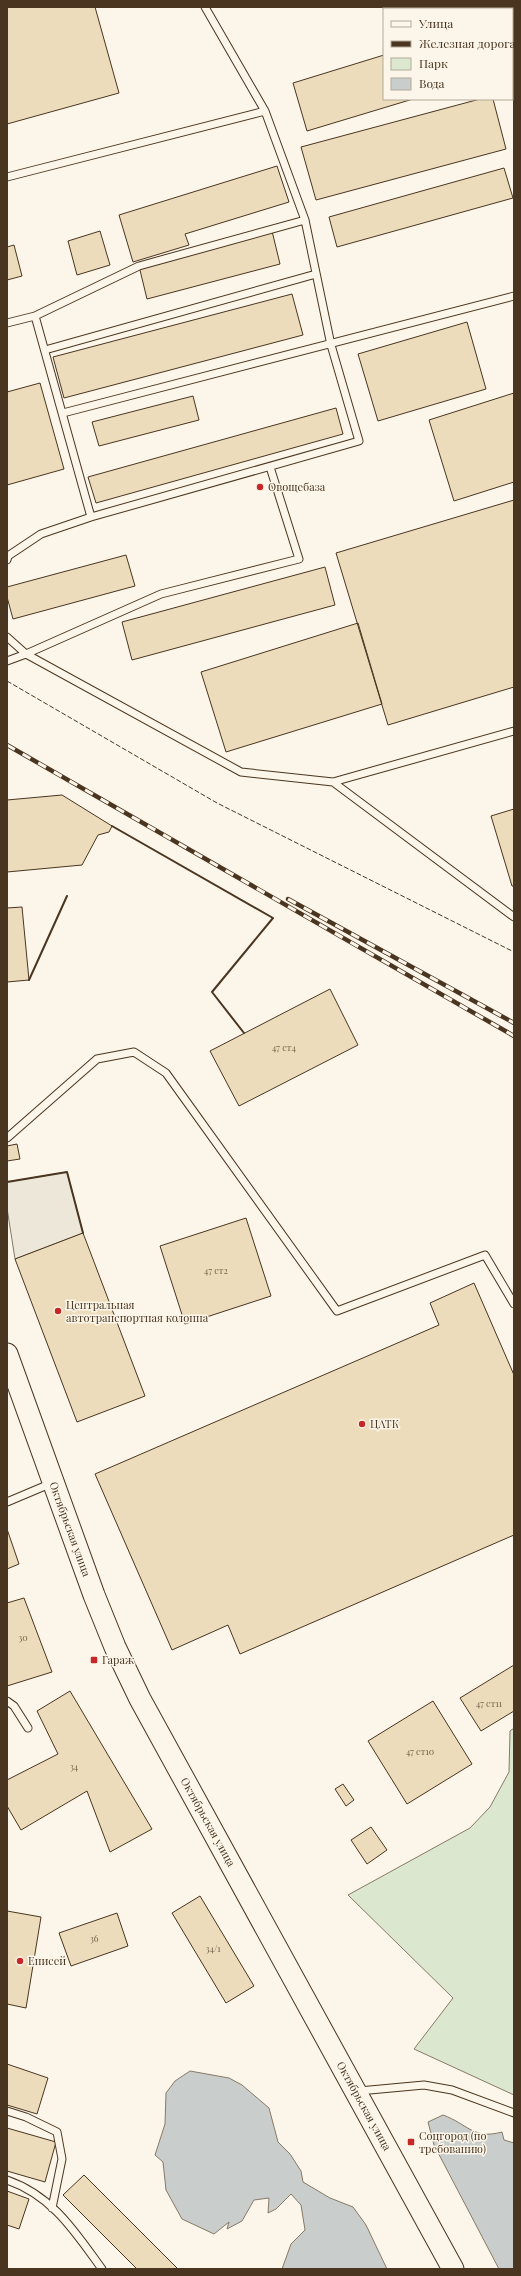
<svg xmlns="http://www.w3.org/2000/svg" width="521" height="2276" font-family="'Playfair Display',serif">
	<rect width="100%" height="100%" fill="#fbf6e9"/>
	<path fill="#dce7d0" stroke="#887966" d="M514,1728V2095L414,2049L453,1998L348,1895L470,1828L490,1807L509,1772L510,1731Z"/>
	<path fill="#ede7d9" stroke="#887966" d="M67,1172L83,1233L15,1259L7,1208V1182Z"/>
	<path fill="#c9cecd" stroke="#887966" d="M190,2071L229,2078L242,2085L269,2108L278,2142L290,2154L301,2171L303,2182L330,2198L353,2207L366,2225L387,2269H282L291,2244L305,2230L301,2205L291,2194L276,2209L268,2213L269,2198L254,2200L242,2221L227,2229L229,2222L214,2234L182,2219L166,2190L163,2162L155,2155L165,2124L166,2093L175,2081Z
		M443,2115C468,2124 473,2140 502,2132L504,2140L514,2143V2269H499L434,2145L428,2122Z"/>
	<path fill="#ecdcbc" stroke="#4a3520" d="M7,7H95L119,93L7,124Z
		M384,55V99H413L307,131L293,83Z
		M480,99H493L506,149L316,200L301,147Z
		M277,166L289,202L185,234L189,245L133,262L119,215Z
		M504,168L513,198L337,247L329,217Z
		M100,231L110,265L77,275L68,241Z
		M272,231L280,264L147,299L139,266Z
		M14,245L22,276L7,280V247Z
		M292,294L303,335L64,398L53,357Z
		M467,322L486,389L378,421L358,354Z
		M40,383L64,469L7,485V392Z
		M514,393V482L454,501L429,420Z
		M193,396L199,420L99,446L92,422Z
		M336,408L343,434L96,503L88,477Z
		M514,500V687L388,725L336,553Z
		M126,555L135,586L13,619L7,597V587Z
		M325,567L335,605L132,660L122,622Z
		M358,623L382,704L226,752L201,672Z
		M62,795L112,826L109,832L98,835L82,865L7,872V800Z
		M514,809V886H512L491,816Z
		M22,907L29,980L7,982V908Z
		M330,989L358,1045L239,1106L210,1051Z
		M17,1144L20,1159L7,1161V1146Z
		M246,1218L271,1296L185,1324L160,1246Z
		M83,1233L145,1396L77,1422L15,1259Z
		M474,1283L514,1375V1535L240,1654L228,1625L172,1650L95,1474L439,1325L430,1303Z
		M7,1529L19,1564L7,1569Z
		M24,1598L52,1672L7,1686V1603Z
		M514,1665V1711L481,1731L460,1698Z
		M70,1691L152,1829L110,1852L87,1791L21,1830L7,1806V1780L58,1754L37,1711Z
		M433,1701L472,1764L407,1804L368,1741Z
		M343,1784L354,1800L346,1806L335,1789Z
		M371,1827L387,1850L367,1864L351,1840Z
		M200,1896L254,1986L226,2003L172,1913Z
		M7,1911L41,1917L26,2008L7,2004Z
		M117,1913L128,1946L71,1966L59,1933Z
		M7,2064L48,2078L37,2114L7,2105Z
		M7,2128L56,2142L45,2182L7,2171Z
		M84,2175L177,2268V2269H137L63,2195Z
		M7,2191L29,2199L19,2229L7,2225Z"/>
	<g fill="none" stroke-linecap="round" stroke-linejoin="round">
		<defs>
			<path id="lane" d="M205,7L265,111
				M7,177L265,111L305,220L331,345L359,441L91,517L41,534L8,556L7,560
				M35,316L139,266L305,220
				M7,323L35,316L91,517
				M45,350L316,274
				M63,413L514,296
				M7,637L26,654L161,594L299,559L270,467
				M7,661L26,654L241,772L333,782L514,731
				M333,782L514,917
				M7,1138L97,1059L134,1052L166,1073L337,1311L485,1255L514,1304
				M7,1502L52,1483
				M7,1701L14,1706L28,1728
				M359,2091L424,2085L452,2090L514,2113
				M7,2111L26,2117L57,2132L62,2159L52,2208
				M7,2180C53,2196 75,2232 102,2269"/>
			<path id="secondary" d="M7,1354L94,1595L115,1647L140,1699L453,2269"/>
		</defs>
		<use href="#lane" stroke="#4a3520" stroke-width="9"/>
		<use href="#secondary" stroke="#4a3520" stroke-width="23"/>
		<use href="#lane" stroke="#fbf6e9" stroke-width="7"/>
		<use href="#secondary" stroke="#fbf6e9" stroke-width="21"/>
		<defs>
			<path id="rail" d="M7,745L514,1036
				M288,899L514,1023"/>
		</defs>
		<use href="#rail" stroke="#4a3520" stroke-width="4.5"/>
		<use href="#rail" stroke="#fbf6e9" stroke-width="3" stroke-dasharray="9" stroke-linecap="butt"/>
		<path stroke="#4a3520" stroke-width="1" stroke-dasharray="5 2" stroke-linecap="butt" d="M7,681L217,803L514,952"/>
		<path stroke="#4a3520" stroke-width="2" d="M112,826L273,918L212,992L244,1033
			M29,980L67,896
			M7,1182L67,1172L83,1233"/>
	</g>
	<g fill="#c62828" stroke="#fbf6e9" stroke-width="1.5">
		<circle cx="260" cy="487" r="4"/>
		<circle cx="58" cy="1311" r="4"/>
		<circle cx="362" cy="1424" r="4"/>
		<rect x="90" y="1656" width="8" height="8" rx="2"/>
		<circle cx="20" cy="1961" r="4"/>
		<rect x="407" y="2138" width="8" height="8" rx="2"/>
	</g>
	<g text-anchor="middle" stroke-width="3" stroke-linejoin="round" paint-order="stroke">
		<g font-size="9" fill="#725f47">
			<text x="284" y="1051">47 ст4</text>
			<text x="216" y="1274">47 ст2</text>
			<text x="23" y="1641">30</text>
			<text x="489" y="1707">47 ст11</text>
			<text x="420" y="1755">47 ст10</text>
			<text x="74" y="1770">34</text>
			<text x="94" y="1942">36</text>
			<text x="213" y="1952">34/1</text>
		</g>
		<g font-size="11" fill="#4a3520" stroke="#fbf6e9" text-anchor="start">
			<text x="268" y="491">Овощебаза</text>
			<text x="66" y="1309">Центральная<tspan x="66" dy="13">автотранспортная колонна</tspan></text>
			<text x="370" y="1428">ЦАТК</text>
			<text x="102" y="1664">Гараж</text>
			<text x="28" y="1965">Енисей</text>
			<text x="419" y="2140">Соцгород (по<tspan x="419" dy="13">требованию)</tspan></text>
		</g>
		<g font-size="11" fill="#4a3520" stroke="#fbf6e9">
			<text transform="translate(70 1529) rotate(70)" y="4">Октябрьская улица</text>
			<text transform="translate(208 1822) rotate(61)" y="4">Октябрьская улица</text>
			<text transform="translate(364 2106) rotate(61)" y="4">Октябрьская улица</text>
		</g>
	</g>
	<rect width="521" height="2276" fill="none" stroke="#4a3520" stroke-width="16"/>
	<rect x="383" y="8" width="130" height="92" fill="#fbf6e9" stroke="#b4a999"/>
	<rect x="391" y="21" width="20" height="6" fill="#fbf6e9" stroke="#b4a999"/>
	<text x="419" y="28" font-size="12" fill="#4a3520">Улица</text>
	<rect x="391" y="41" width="20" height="6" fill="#4a3520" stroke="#b4a999"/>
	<text x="419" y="48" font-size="12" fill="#4a3520">Железная дорога</text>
	<rect x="391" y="58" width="20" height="12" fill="#dce7d0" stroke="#b4a999"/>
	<text x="419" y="68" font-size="12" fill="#4a3520">Парк</text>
	<rect x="391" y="78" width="20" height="12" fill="#c9cecd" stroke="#b4a999"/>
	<text x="419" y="88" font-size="12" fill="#4a3520">Вода</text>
</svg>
